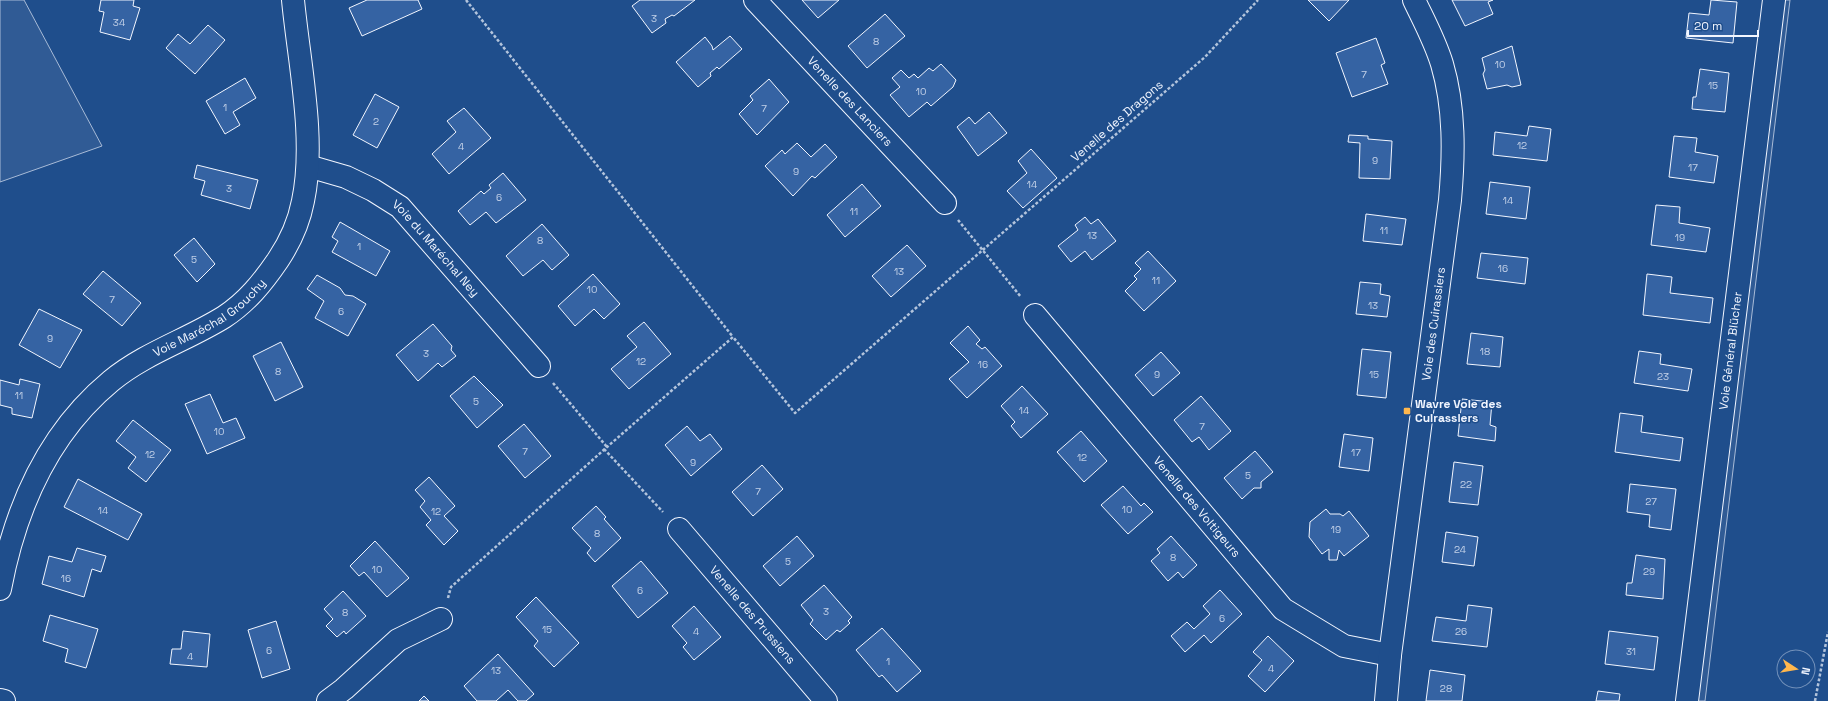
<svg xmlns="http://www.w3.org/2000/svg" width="1828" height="701" font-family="'Space Grotesk',sans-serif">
	<rect width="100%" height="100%" fill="#1f4e8c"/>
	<path fill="#305b95" stroke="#a8bbd7" d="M0,0H24L102,146L0,182Z
		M1782,0H1790L1705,701H1696Z"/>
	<path fill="#3563a3" stroke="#f2f6ff" d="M101,0H134L133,6L140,8L130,40L100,32L104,12L99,11Z
		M367,0H418L422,9L362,36L349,8Z
		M640,0H695L674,16L672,15L665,19L666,23L652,33L632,6Z
		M802,0H839L818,18Z
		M1308,0H1349L1329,21Z
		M1452,0H1493L1488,2L1493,14L1465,26Z
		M1711,0L1737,2L1733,43L1686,38L1689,13L1709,15Z
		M885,14L905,36L867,68L848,46Z
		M208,25L225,40L195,74L166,48L178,34L190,44Z
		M730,36L742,49L719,69L717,67L710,73L711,76L698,87L676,62L705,37L712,46L713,50Z
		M1376,38L1385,63L1381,65L1388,84L1352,97L1336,53Z
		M1512,46L1521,85L1512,87L1507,85L1487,89L1483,74L1485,70L1482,58Z
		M941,64L956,80L953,87L931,106L927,102L909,117L890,95L900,87L892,78L901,70L909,78L914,74L918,78L929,68L933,71Z
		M1700,69L1729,73L1725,112L1692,109L1693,97H1696Z
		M245,78L256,98L233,112L240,125L225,134L206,101Z
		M769,79L789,102L757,135L739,114L753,100L750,96Z
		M375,94L399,107L377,148L353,135Z
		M464,108L491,138L449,174L432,154L456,132L447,121Z
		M989,112L1007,133L978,156L957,127L969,117L975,124Z
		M1529,126L1551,129L1547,161L1493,155L1495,132L1527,136Z
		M1349,135L1368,136V139L1392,141L1390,179L1359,178L1360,143L1348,142Z
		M1674,136L1697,138L1695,152L1718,156L1714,183L1669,177Z
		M797,143L811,157L825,144L837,157L815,178L812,176L793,196L765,166L782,150L785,154Z
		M1031,149L1057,178L1023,208L1007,191L1027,173L1018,161Z
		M197,165L258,180L250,209L201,195L205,181L194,178Z
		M503,173L526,200L496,223L486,212L470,225L458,211L481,191L484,194L491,188L489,185Z
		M1490,182L1530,187L1526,219L1486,214Z
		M862,184L881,206L845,237L827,215Z
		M1656,205L1680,207L1679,223L1710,228L1706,252L1651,245Z
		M1366,214L1406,219L1402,245L1363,241Z
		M1085,217L1091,224L1098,219L1116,241L1092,260L1085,251L1071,262L1058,246L1078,230L1075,225Z
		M340,222L390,251L376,276L332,252L338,241L332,237Z
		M542,224L569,255L552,270L543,260L523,276L506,256Z
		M194,238L215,264L197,282L174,255Z
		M907,245L926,266L891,297L872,276Z
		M1148,251L1176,281L1144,311L1125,291L1137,279L1134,276L1141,269L1135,263Z
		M1481,253L1528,258L1525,284L1477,278Z
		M103,271L141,303L122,326L83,294Z
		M593,274L620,304L604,319L594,309L575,326L558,306Z
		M1647,274L1672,277L1670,293L1713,298L1710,323L1643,315Z
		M317,275L340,288L345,295L353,296L366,304L348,336L315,318L324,301L307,289Z
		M1360,282L1381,284L1380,294L1390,296L1387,317L1356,314Z
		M39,309L82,330L60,368L19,345Z
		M644,322L671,354L629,389L611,369L637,347L627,336Z
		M433,324L452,346L451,350L456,356L442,367L438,363L418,381L396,355Z
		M968,326L980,340L976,344L982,349L985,347L1002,366L967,398L949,379L969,362L950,343Z
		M1471,333L1503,337L1500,367L1467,364Z
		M281,342L303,387L275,401L253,356Z
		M1362,349L1391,352L1386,398L1357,395Z
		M1639,351L1661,354L1660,364L1692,369L1688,391L1634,383Z
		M1161,352L1180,373L1153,396L1135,375Z
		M474,376L503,405L477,428L450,396Z
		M20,379L40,384L32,418L12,414V408L0,405V380L19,385Z
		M1022,386L1048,414L1021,438L1011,426L1015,422L1001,406Z
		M210,394L223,423L236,418L245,438L207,454L185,404Z
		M1201,396L1231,431L1209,450L1199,437L1192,442L1174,420Z
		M1462,399L1492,402L1490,425L1496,427L1495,441L1458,436Z
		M1620,413L1643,416L1641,432L1683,438L1680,461L1615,452Z
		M133,420L171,450L146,482L128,468L136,457L116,441Z
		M524,424L551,456L525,478L498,446Z
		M687,426L700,441L710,434L722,449L691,476L665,445Z
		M1081,431L1107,461L1084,482L1057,452Z
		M1344,434L1373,438L1369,471L1339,467Z
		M1255,451L1273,472L1261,482V488H1254L1242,499L1224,478Z
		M1454,462L1483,466L1478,505L1449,502Z
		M762,465L783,489L753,516L732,492Z
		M429,477L455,506L444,516L458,531L444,545L426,525L431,520L420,507L425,501L415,490Z
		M78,479L142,514L128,540L64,507Z
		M1630,484L1676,489L1671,530L1649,527L1650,515L1627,512Z
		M1123,486L1141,506L1144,503L1153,512L1128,534L1101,505Z
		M596,506L606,517L604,519L621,538L595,562L587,553L591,548L572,528Z
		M1326,509L1330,514H1340L1343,516L1349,511L1369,536L1344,556L1339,550L1337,560H1329V549L1322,554L1309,537L1310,522Z
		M1446,532L1478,537L1474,566L1442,562Z
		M797,536L814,556L780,586L763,566Z
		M1171,536L1197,565L1183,578L1178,572L1168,581L1151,561L1160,553L1157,549Z
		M375,541L409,578L387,597L364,572L359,576L350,566Z
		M77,548L106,556L101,572L92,569L84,597L42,584L49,556L72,562Z
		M1636,555L1665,559L1663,599L1626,595L1627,583H1632Z
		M641,561L668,593L638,618L612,586Z
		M824,585L852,617L848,621L850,623L840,632L837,630L826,640L810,624L813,620L801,605Z
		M1220,590L1242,614L1211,643L1204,635L1185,652L1171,636L1187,622L1194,629L1210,614L1203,606Z
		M343,591L366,616L346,634L344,631L337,637L326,626L333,619L324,609Z
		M536,597L579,643L554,667L534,646L538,641L516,617Z
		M1468,605L1492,608L1487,647L1432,641L1436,617L1466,621Z
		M694,606L721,637L694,660L683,647L687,643L672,626Z
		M50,615L98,629L86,668L65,662L68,649L43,641Z
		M276,621L290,669L262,678L248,630Z
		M882,628L921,671L897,692L882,675L879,677L856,650Z
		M183,631L210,634L207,667L170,664L172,649H181Z
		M1609,631L1658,637L1654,670L1605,664Z
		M1268,636L1294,661L1265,692L1248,676L1262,660L1253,652Z
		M498,654L534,694L526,701H518L508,690L496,701H477L464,686Z
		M1430,670L1465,675L1462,701H1426Z
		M1598,691L1620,694L1619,701H1596Z
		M424,696L429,701H419Z"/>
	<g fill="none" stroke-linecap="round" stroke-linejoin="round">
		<defs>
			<g id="minor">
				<path id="s1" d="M755,0L945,203"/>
				<path id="s2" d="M308,166L346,177L373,190L400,207L539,366"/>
				<path id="s3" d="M1035,315L1283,609L1344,646L1390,655"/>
				<path id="s4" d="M679,529L826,701"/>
				<path id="s5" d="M0,589C15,509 47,434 111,381C145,353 187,340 224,317C247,302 263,282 278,260C290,242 299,222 303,201C316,139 299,63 293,0"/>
				<path d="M0,700L4,701"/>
				<path d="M328,701L344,689L398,640L441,619"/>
				<path id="s6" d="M1386,701L1390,655L1450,200C1454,155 1455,108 1442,64C1435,41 1424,21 1414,0"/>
				<path id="s7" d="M1687,701L1774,0"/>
			</g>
		</defs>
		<use href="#minor" stroke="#f2f6ff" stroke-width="24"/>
		<path stroke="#b3c4dc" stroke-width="2.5" stroke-dasharray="3 2" stroke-linecap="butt" d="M466,0L733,337
			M958,220L1021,297
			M553,383L607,447
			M604,449L663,512
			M448,598L451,587L607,447L733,337L795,413L1205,57L1258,0
			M1815,701L1828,632"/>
		<use href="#minor" stroke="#1f4e8c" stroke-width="22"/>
	</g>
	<rect fill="#ffb74d" stroke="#1f4e8c" stroke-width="1.5" x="1403" y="407" width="8" height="8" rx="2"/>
	<g text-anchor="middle" stroke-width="3" stroke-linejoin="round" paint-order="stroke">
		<g font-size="10" fill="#c3d1e8">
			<text x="654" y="22">3</text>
			<text x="119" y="26">34</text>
			<text x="876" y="45">8</text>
			<text x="1500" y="68">10</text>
			<text x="1364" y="78">7</text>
			<text x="1713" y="89">15</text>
			<text x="921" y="95">10</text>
			<text x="225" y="111">1</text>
			<text x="764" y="112">7</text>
			<text x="376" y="125">2</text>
			<text x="1522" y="149">12</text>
			<text x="461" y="150">4</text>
			<text x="1375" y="164">9</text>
			<text x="1693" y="171">17</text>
			<text x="796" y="175">9</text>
			<text x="1032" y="188">14</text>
			<text x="229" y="192">3</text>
			<text x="499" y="201">6</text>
			<text x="1508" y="204">14</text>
			<text x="854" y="215">11</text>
			<text x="1384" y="234">11</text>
			<text x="1092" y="239">13</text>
			<text x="1680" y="241">19</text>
			<text x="540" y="244">8</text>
			<text x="359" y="250">1</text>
			<text x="194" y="263">5</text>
			<text x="1503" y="272">16</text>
			<text x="899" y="275">13</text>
			<text x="1156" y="284">11</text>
			<text x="592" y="293">10</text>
			<text x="112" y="303">7</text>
			<text x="1373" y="309">13</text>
			<text x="341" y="315">6</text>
			<text x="50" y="342">9</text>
			<text x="1485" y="355">18</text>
			<text x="426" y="357">3</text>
			<text x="641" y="365">12</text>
			<text x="983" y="368">16</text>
			<text x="278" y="375">8</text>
			<text x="1157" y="378">9</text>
			<text x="1374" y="378">15</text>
			<text x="1663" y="380">23</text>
			<text x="19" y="399">11</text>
			<text x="476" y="405">5</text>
			<text x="1024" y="414">14</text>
			<text x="1202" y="430">7</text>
			<text x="219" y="435">10</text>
			<text x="525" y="455">7</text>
			<text x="1356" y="456">17</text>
			<text x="150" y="458">12</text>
			<text x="1082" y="461">12</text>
			<text x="693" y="466">9</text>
			<text x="1248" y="479">5</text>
			<text x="1466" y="488">22</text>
			<text x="758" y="495">7</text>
			<text x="1651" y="505">27</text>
			<text x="1127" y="513">10</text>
			<text x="103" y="514">14</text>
			<text x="436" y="515">12</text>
			<text x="1336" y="533">19</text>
			<text x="597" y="537">8</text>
			<text x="1460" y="553">24</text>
			<text x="1173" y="561">8</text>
			<text x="788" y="565">5</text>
			<text x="377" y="573">10</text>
			<text x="1649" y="575">29</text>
			<text x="66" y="582">16</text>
			<text x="640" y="594">6</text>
			<text x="826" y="615">3</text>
			<text x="345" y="616">8</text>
			<text x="1222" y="622">6</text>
			<text x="547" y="633">15</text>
			<text x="696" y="635">4</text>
			<text x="1461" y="635">26</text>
			<text x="269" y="654">6</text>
			<text x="1631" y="655">31</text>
			<text x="190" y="660">4</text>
			<text x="888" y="665">1</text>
			<text x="1271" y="672">4</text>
			<text x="496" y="674">13</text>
			<text x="1446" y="692">28</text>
		</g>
		<g font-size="12" fill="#f2f6ff" stroke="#1f4e8c">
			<text dy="4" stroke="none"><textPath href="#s1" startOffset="139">Venelle des Lanciers</textPath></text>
			<text transform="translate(1117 121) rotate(-41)" y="4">Venelle des Dragons</text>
			<text dy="4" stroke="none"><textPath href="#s2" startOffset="156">Voie du Maréchal Ney</textPath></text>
			<text dy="4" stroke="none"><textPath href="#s5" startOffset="358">Voie Maréchal Grouchy</textPath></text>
			<text dy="4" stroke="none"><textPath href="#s6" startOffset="380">Voie des Cuirassiers</textPath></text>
			<text dy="4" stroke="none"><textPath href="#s7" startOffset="353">Voie Général Blücher</textPath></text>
			<text dy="4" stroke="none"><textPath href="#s3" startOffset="251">Venelle des Voltigeurs</textPath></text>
			<text dy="4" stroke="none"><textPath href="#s4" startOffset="113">Venelle des Prussiens</textPath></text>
		</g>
		<g font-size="12" font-weight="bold" fill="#f2f6ff" stroke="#1f4e8c" text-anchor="start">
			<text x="1415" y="408">Wavre Voie des<tspan x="1415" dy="14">Cuirassiers</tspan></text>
		</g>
	</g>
	<g transform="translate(1796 669) rotate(102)"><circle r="19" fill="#1f4e8c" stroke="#7391ba"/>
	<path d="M0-3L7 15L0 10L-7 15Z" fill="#ffb74d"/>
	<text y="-6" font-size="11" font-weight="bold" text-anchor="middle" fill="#f2f6ff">N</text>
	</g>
	<path d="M1688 30v6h70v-6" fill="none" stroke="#f2f6ff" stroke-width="2"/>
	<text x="1694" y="30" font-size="12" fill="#f2f6ff" stroke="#1f4e8c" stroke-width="3" paint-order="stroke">20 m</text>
</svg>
